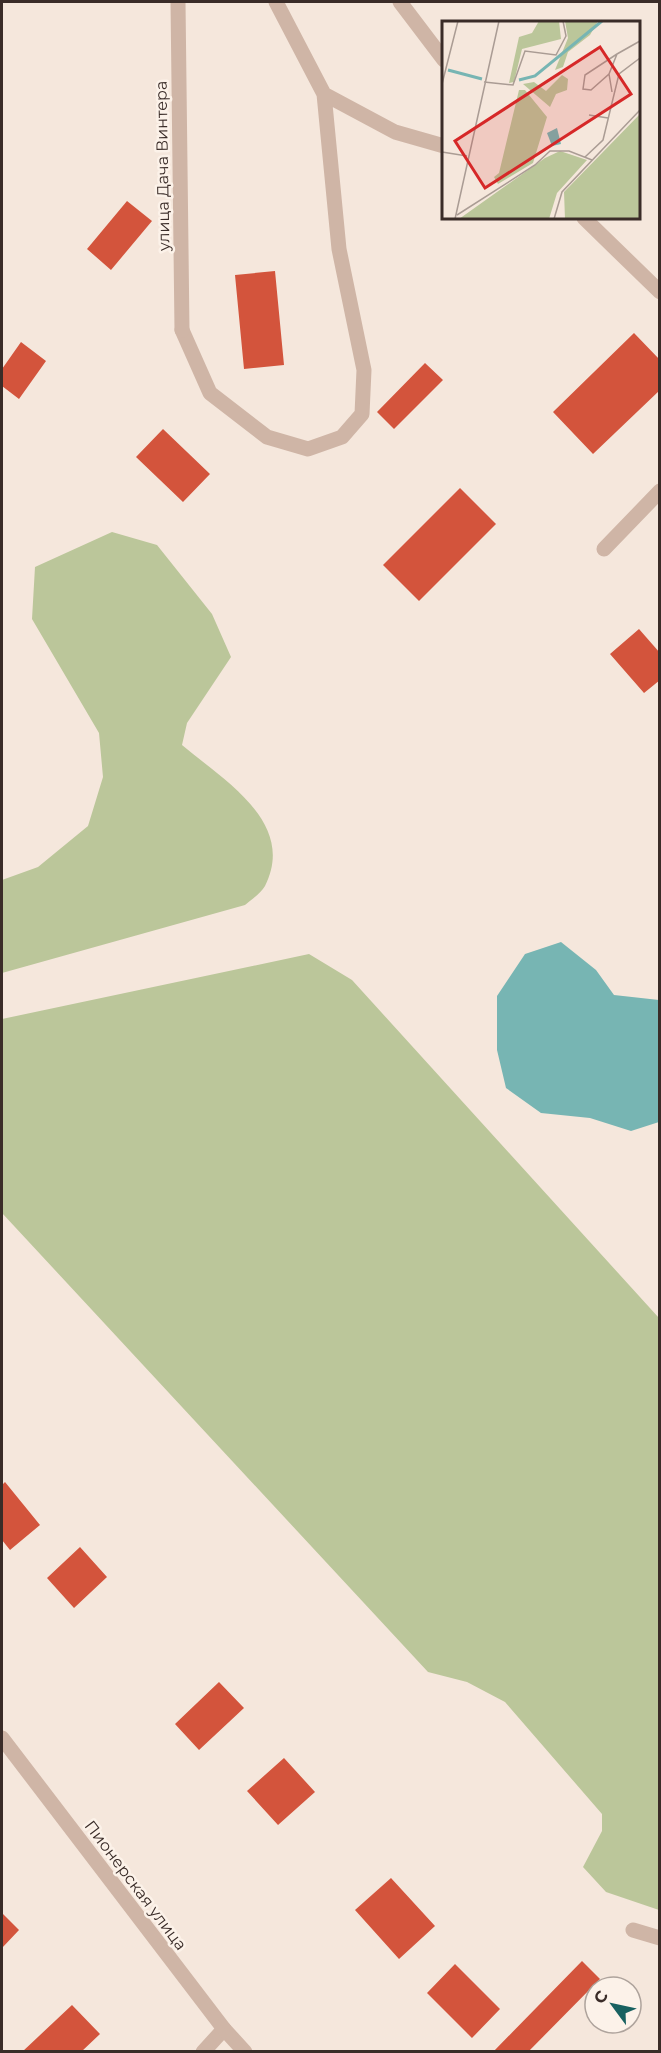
<svg xmlns="http://www.w3.org/2000/svg" width="661" height="2053" font-family="Montserrat,sans-serif">
	<rect width="100%" height="100%" fill="#f5e7dc"/>
	<path fill="#bbc69a" d="M112,532L157,545L212,614L231,657L187,723L182,745C223,780 297,822 265,886C261,893 251,900 245,905L2,973V880L38,867L88,826L103,777L99,733L32,619L35,567Z
		M309,954L352,980L659,1318V1910L606,1892L583,1867L602,1831V1814L505,1702L467,1682L428,1672L2,1213V1019Z"/>
	<path fill="#77b5b3" d="M561,942L596,970L614,995L659,1000V1122L631,1131L590,1118L541,1113L506,1088L497,1050V996L525,954Z"/>
	<path fill="#d3543c" d="M127,201L152,221L111,270L87,249Z
		M275,271L284,365L244,369L235,275Z
		M634,333L660,360V390L593,454L553,412Z
		M21,342L46,361L19,399L2,386V369Z
		M425,363L443,380L394,429L377,412Z
		M163,429L210,474L183,502L136,457Z
		M460,488L496,524L419,601L383,565Z
		M639,629L660,653V680L644,693L610,654Z
		M5,1482L40,1525L10,1550L2,1540V1485Z
		M80,1547L107,1577L74,1608L47,1578Z
		M219,1682L244,1708L199,1750L175,1724Z
		M284,1758L315,1792L278,1825L247,1791Z
		M391,1878L435,1926L399,1959L355,1910Z
		M2,1913L19,1930L2,1948Z
		M582,1961L600,1979L528,2052H493Z
		M455,1964L500,2009L472,2038L427,1993Z
		M72,2005L100,2034L81,2052H22Z"/>
	<g fill="none" stroke-linecap="round" stroke-linejoin="round">
		<path stroke="#cfb5a6" stroke-width="15" d="M400,2L444,60
			M324,94L395,132L444,146
			M584,218L660,292
			M182,330L210,393L267,437L308,449L342,437L362,414L364,370L339,249L324,94L276,2
			M604,549L660,491
			M633,1930L660,1938
			M203,2052L224,2029"/>
		<path stroke="#cfb5a6" stroke-width="15" d="M178,2L182,330
			M2,1738L224,2029L245,2052"/>
	</g>
	<g text-anchor="middle" stroke-width="5" stroke-linejoin="round" paint-order="stroke">
		<g font-size="16" fill="#3a2c28" stroke="#fcf2e9">
			<text transform="translate(162 166) rotate(-91)" y="6">улица Дача Винтера</text>
			<text transform="translate(136 1885) rotate(53)" y="6">Пионерская улица</text>
		</g>
	</g>
	<g transform="translate(442 21)">
		<rect width="198" height="198" fill="#f5e7dc"/>
		<path d="M97,0H117L119,18L80,28L72,61L67,62L77,16L90,12ZM123,0H156L148,14L126,31L121,46L113,49L126,17ZM120,54L126,58L125,69L114,73L108,86L81,63L92,61L104,70ZM77,69H83L105,96L91,142L56,163L52,156L57,152ZM198,93V198H123L122,171ZM118,130L145,139L115,172L107,198H17L103,137Z" fill="#bbc69a"/>
		<path d="M115,107L119,123L110,125L105,112Z" fill="#77b5b3"/>
		<path fill="none" stroke="#77b5b3" stroke-width="3" d="M6,49L40,58M77,59L93,55L160,0"/>
		<path fill="none" stroke="#aa9c94" stroke-width="1.5" d="M175,33L167,53L149,69L141,68L143,54L175,33L198,20M167,53L170,71M42,61L71,64L83,30L114,34L124,15L121,0M0,63L16,0M147,94L166,97M0,131L25,135M143,136L161,119L177,53L198,37M15,194L93,144L108,130H127L150,139M13,198L57,0M112,198L120,171L198,89"/>
		<path fill="#d62828" fill-opacity="0.15" stroke="#d62828" stroke-width="3" d="M158,26L189,73L43,167L13,120Z"/>
		<rect width="198" height="198" fill="none" stroke="#3a2c28" stroke-width="3"/>
	</g>
	<rect width="661" height="2053" fill="none" stroke="#3a2c28" stroke-width="6"/>
	<g transform="translate(613 2005) rotate(303)"><circle r="28" fill="#fcf2e9" stroke="#aea39c" stroke-width="1.5"/>
	<path d="M0-4.5L10 22L0 15L-10 22Z" fill="#186160"/>
	<text y="-9" font-size="16" font-weight="bold" text-anchor="middle" fill="#3a2c28">С</text>
	</g>
</svg>
